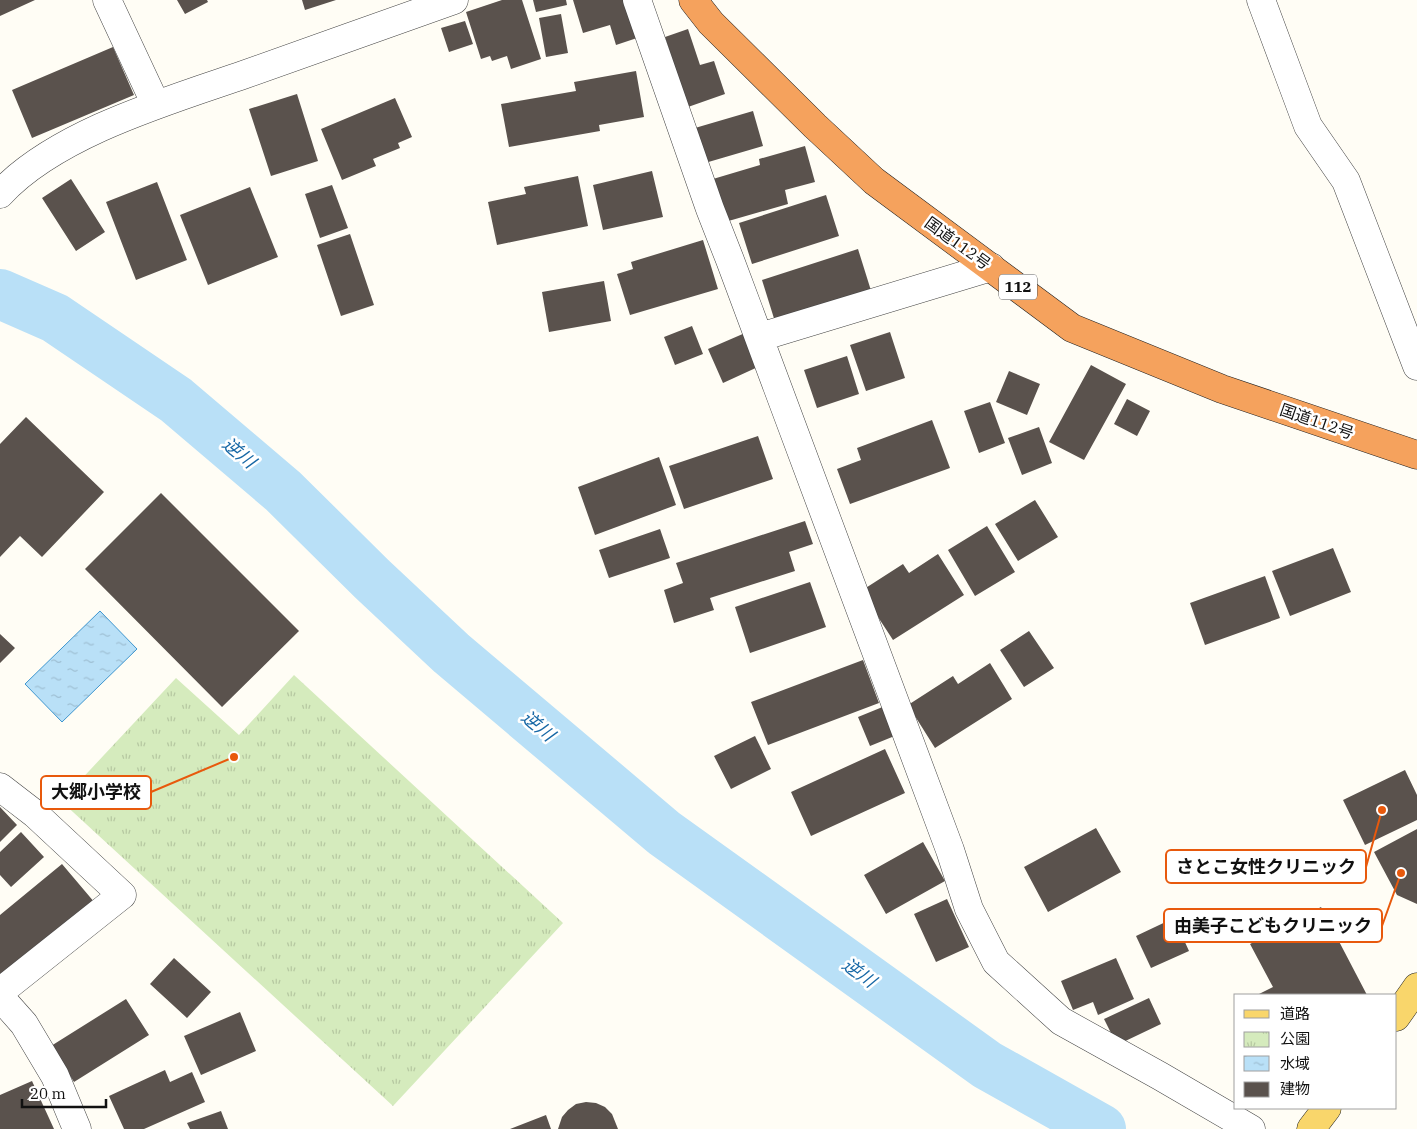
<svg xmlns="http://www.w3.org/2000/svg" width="1417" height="1129" font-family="'IBM Plex Serif','Noto Sans JP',serif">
	<defs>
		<pattern id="park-tufts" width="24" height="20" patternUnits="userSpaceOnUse" patternTransform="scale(1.25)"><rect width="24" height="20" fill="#d5ebbd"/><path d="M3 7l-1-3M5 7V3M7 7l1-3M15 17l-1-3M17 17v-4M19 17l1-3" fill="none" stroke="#b6c8a1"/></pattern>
		<pattern id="water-ripples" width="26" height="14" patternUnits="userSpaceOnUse" patternTransform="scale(1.25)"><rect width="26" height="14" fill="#b9e0f7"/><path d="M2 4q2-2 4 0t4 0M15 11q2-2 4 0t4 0" fill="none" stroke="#9ebfd3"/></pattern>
	</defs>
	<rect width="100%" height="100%" fill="#fffdf5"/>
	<path fill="url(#park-tufts)" d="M294,675L563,923L393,1106L61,801L176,678L239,735Z"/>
	<path fill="url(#water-ripples)" stroke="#3f96cf" d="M100,611L137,649L62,722L25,684Z"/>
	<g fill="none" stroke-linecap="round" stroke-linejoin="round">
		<path stroke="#b9e0f7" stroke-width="50" d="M0,294L55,318L176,400L283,491L372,579L451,653L664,833L987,1065L1101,1129"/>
	</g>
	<path fill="#5a524d" d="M0,0H35L0,16Z
		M177,0H207L208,2L185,14Z
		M302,0H336L305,10Z
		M502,0H522L541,59L511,69L507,56L492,61L490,56L481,59L466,12Z
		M533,0H566L567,5L536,12Z
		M573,0H625L637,38L616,45L610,25L583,33Z
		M561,14L568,53L546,57L539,18Z
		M465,21L473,44L449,52L441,28Z
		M688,29L700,65L714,61L725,94L688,107L665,37Z
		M113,47L134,95L32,138L12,90Z
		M636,71L644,117L599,125L600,131L509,147L501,104L576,91L574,82Z
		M297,94L318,161L271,176L249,109Z
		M395,98L412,137L398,143L400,148L373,159L376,166L342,180L321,129Z
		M753,111L763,146L705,163L695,128Z
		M805,146L815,182L785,190L788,204L725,222L713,179L760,165L759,159Z
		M652,171L663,217L603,230L593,185Z
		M578,176L588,226L497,245L488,202L526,194L524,187Z
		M71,179L105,232L76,251L42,198Z
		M157,182L187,260L136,280L106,202Z
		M332,185L348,228L320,238L305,194Z
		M250,187L278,257L208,285L180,215Z
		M826,195L839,236L752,264L739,223Z
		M350,234L374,305L341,316L317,245Z
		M703,240L718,289L630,315L617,274L633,269L631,262Z
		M858,249L873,297L777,328L762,280Z
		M604,281L611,321L549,332L542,292Z
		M692,326L703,354L675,365L664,337Z
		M890,332L905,378L866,391L850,345Z
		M745,333L760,366L723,383L708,349Z
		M847,356L859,394L817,408L804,370Z
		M1091,365L1126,384L1084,460L1049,442Z
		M1009,371L1040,384L1027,415L996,402Z
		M1127,399L1150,411L1137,436L1114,424Z
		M990,402L1005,443L979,453L964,411Z
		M26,417L104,492L42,557L20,536L0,557V444Z
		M932,420L950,468L850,504L837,469L861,460L857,448Z
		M1039,427L1052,463L1022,475L1008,438Z
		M758,436L773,479L684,509L669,466Z
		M659,457L676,505L595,535L578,487Z
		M161,493L299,631L222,707L85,569Z
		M1035,500L1058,537L1018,561L995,524Z
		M805,521L813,544L789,552L795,571L710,598L714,610L674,623L664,590L683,583L676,563Z
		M987,526L1015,572L975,596L948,550Z
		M660,529L670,558L609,578L599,550Z
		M1333,548L1351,592L1290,616L1272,571Z
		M938,554L964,595L893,640L861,591L903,564L909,573Z
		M1265,576L1280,618L1205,645L1190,603Z
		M810,582L826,627L750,653L735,607Z
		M1029,631L1054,668L1024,687L1000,650Z
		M0,634L15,648L0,663Z
		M863,660L879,703L768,745L751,702Z
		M990,663L1012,699L935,748L908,705L953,676L958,684Z
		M885,706L897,735L870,746L858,717Z
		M755,736L771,769L731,789L714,756Z
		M885,749L905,793L811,836L791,792Z
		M1405,770L1417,795V820L1365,845L1343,800Z
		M0,807L17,825L0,842Z
		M1096,828L1121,872L1048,912L1024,867Z
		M1417,829V904L1397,895L1374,852Z
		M21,832L44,857L11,887L0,875V852Z
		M923,842L945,881L886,914L864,875Z
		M62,864L95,903L0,981V915Z
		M947,899L969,947L936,962L914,914Z
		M1321,907L1367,995H1257L1273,987L1250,944Z
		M1174,918L1189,951L1151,968L1136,936Z
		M174,958L211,992L187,1018L150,984Z
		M1116,958L1134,999L1098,1015L1093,1002L1073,1010L1061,981Z
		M1149,998L1161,1024L1117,1045L1104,1019Z
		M126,999L149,1035L74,1082L51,1046Z
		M240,1012L256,1051L201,1075L184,1036Z
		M165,1070L170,1082L192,1072L205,1102L144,1129H124L109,1096Z
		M32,1081L54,1129H0V1095Z
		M586,1102L596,1103L605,1107L612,1114L618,1129H558L562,1117L568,1110L576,1104Z
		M221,1111L228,1129H190L187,1123Z
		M546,1115L551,1129H510Z"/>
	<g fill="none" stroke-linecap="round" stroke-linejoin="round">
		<defs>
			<path id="minor" d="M107,0L156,105
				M637,0L710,209L730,260L950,850L969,909L996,962L1061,1021L1160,1076L1251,1129
				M1261,0L1308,126L1346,181L1417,366
				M0,194C55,134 167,101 243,75C313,50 384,25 454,0
				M760,337L991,267
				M0,787L35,814L122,895L0,992
				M0,997L24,1024L55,1076L77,1129"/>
			<path id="major" d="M1396,1017L1417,987
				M1311,1129L1327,1108"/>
			<path id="highway" d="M693,0L711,23L815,126L874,181L1072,328L1222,389L1417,455"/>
		</defs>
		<use href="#minor" stroke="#444" stroke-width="29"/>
		<use href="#major" stroke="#222" stroke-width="29"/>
		<use href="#highway" stroke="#222" stroke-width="29"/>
		<use href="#minor" stroke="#fff" stroke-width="28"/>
		<use href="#major" stroke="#f9d66b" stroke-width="28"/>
		<use href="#highway" stroke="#f5a25d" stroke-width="28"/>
	</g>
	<g text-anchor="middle" stroke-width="5" stroke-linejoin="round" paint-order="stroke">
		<rect fill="#fff" stroke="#585858" stroke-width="1" x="999" y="274.5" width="38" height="25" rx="4"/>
		<g font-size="15" font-weight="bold" fill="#111">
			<text x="1018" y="292">112</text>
		</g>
		<g font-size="16" fill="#111" stroke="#fff">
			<text transform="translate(958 243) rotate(36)" y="6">国道112号</text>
			<text transform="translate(1317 421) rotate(19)" y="6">国道112号</text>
		</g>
		<g font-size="18" font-style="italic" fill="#1768a6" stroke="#fff">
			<text transform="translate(239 453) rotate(40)" y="6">逆川</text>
			<text transform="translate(538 726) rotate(40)" y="6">逆川</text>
			<text transform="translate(859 973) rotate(36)" y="6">逆川</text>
		</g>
	</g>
	<path fill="none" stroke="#e8590c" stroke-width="2" d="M234 757L151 792M1382 810L1366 867M1401 873L1382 926"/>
	<g fill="#e8590c" stroke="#fff" stroke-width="2">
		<circle cx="234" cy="757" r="5"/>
		<circle cx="1382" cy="810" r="5"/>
		<circle cx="1401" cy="873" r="5"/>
	</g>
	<g fill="#fff" stroke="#e8590c" stroke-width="2">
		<rect x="41" y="776" width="110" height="33" rx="5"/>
		<rect x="1166" y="850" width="200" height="33" rx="5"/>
		<rect x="1164" y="909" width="218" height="33" rx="5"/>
	</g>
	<g font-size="18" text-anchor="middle" font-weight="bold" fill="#111">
		<text x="96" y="798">大郷小学校</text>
		<text x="1266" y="873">さとこ女性クリニック</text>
		<text x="1273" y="932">由美子こどもクリニック</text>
	</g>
	<rect x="1234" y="994" width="162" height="115" fill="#ffffff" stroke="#a0a0a0"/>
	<rect x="1244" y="1010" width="25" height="8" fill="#f9d66b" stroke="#a0a0a0"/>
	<text x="1280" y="1019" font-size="15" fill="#111111">道路</text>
	<rect x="1244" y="1032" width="25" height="15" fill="url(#park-tufts)" stroke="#a0a0a0"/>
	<text x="1280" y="1044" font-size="15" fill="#111111">公園</text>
	<rect x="1244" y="1056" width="25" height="15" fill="url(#water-ripples)" stroke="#a0a0a0"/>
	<text x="1280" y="1069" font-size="15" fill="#111111">水域</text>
	<rect x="1244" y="1082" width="25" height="15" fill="#5a524d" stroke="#a0a0a0"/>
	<text x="1280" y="1094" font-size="15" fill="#111111">建物</text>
	<path d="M22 1099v8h84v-8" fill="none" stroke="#111111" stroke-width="2.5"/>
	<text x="30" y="1099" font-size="15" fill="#111111" stroke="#ffffff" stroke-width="4" paint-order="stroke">20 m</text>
</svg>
